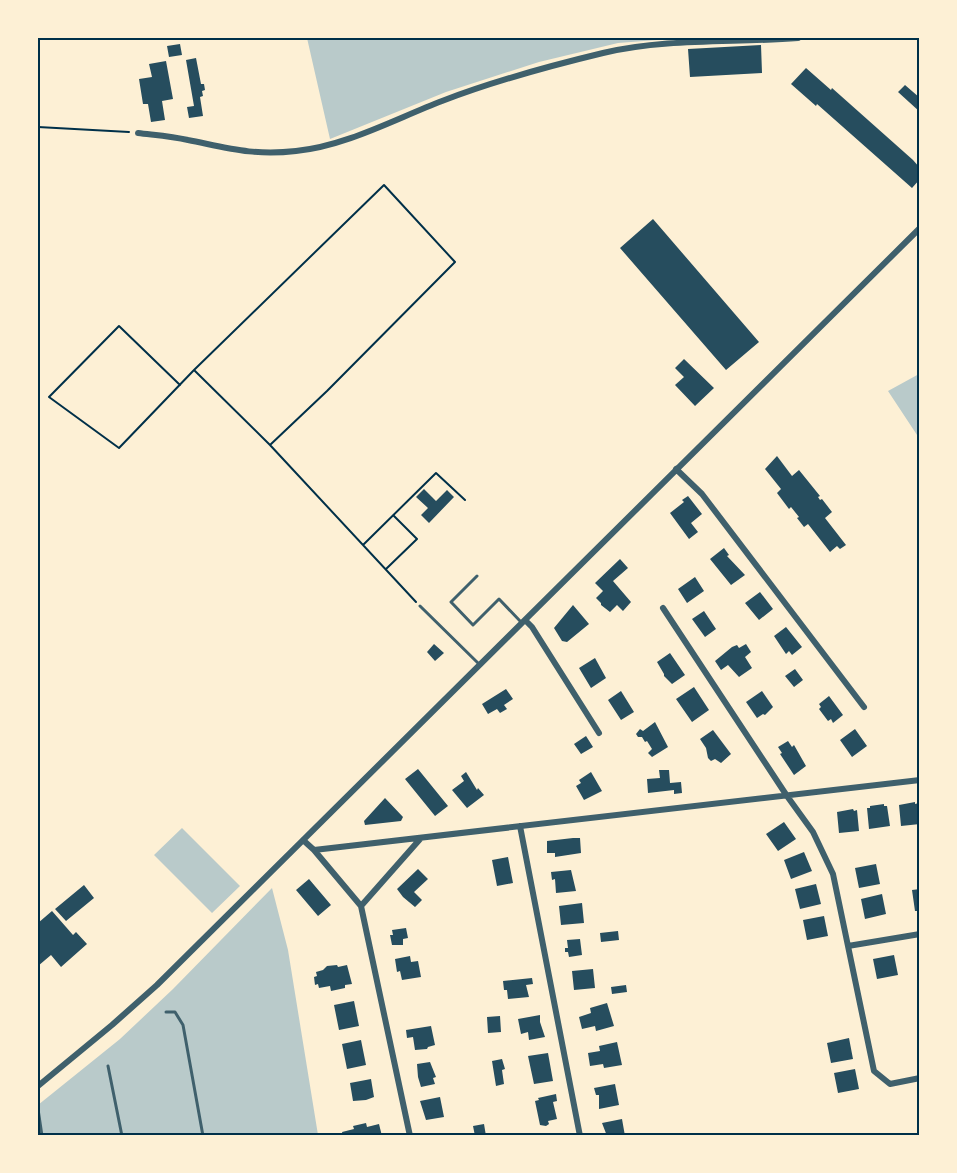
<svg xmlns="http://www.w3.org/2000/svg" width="957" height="1173" font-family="'Asap Condensed',sans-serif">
	<rect width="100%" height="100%" fill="#fdf0d5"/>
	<path fill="#b9caca" d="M307,38H683L618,43L539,62L446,92L330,139Z
		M919,374V438L888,391Z
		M182,828L240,886L212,913L154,855Z
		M272,888L288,950L318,1135H38V1105L120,1039L173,989Z"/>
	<path fill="#264d5e" d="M180,44L182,55L169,57L167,46Z
		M761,45L762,73L690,77L688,49Z
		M196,58L201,84H204L205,90L202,91L203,96L200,97L203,116L189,118L187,107L194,106L186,60Z
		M166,61L173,99L162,101L165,120L151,122L148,104H143L139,79L152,77L149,64Z
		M806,68L831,90L832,88L913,160L920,168V179L912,188L817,104L816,106L791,84Z
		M905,85L920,98V112L898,92Z
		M653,219L759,342L726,370L620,248Z
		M684,359L714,388L695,406L675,385L684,377L675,368Z
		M777,456L792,476L799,470L820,496L818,497L820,500L822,499L832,512L825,518L846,545L840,549L837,546L830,552L808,524L804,527L797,518L799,517L791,507L789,509L777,493L781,489L765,469Z
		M424,489L436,501L447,490L454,497L429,523L421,515L428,508L416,497Z
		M688,496L702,514L691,523L698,532L689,539L670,513L684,502L682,500Z
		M724,548L729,555L727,556L745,575L731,585L710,559Z
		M620,559L628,568L613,581L631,602L623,611L617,605L610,612L601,605V603L596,598L603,591L595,583Z
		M695,577L704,591L687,603L678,589Z
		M760,592L773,609L759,620L745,603Z
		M573,605L589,624L567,642L562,641L554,628Z
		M704,611L716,629L705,637L692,619Z
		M786,627L802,647L792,655L789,651L786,654L774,636Z
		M434,644L444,653L435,661L427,652Z
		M746,644L751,652L745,657L752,668L739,677L728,665L721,670L715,661L732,647L737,645L739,648Z
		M670,653L685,675L672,684L664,676V674L657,662Z
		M595,658L606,678L591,688L579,668Z
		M795,669L803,680L794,687L785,676Z
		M694,687L709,710L692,722L676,699Z
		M506,689L513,699L504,705L507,709L500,713L497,709L488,714L482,704Z
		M621,691L634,712L621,720L608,700Z
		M762,691L773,707L765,715L763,714L757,718L746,702Z
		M829,696L843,715L833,723L831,719L828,721L819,709L821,707L819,704Z
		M655,722L668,747L652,757L648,753L652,749L647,741L645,742L642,737H638L636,734L640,729L643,731Z
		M855,729L867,746L852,757L840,740Z
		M713,730L731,754L721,763L715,759L711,761L708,758L706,748L700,739Z
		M586,736L593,747L581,754L574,744Z
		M788,741L792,747L794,745L806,766L794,775L780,754L782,753L778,747Z
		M418,769L448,806L435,816L405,779Z
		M659,770H669L670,783L681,782L682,793L674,794V790L648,793L647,779L660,778Z
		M466,772L477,790L478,788L484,795L467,808L452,790L464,781L461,776Z
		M591,772L602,791L584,800L576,786L581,783L579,780Z
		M385,798L403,817L401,821L365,825L364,821Z
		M915,802V804L919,803L920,824L901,826L899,805Z
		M884,804V806H887L890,826L869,829L867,808H870V806Z
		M853,809L854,811L857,810L859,831L839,833L837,812Z
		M784,822L796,839L778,851L766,834Z
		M573,838H580L581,853L555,857V853H547V841Z
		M804,852L812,871L791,879L784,860Z
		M508,857L513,883L497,886L492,860Z
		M876,864L880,884L859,888L855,868Z
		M418,869L428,879L414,892L422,900L415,907L403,897L397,889Z
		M571,870L576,891L556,893L555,879L552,880L551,872Z
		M309,879L331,905L318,916L296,890Z
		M816,884L821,904L800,909L795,889Z
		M84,885L94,898L66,921L55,909Z
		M920,889V911H915L912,890Z
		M882,894L886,914L865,919L861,899Z
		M582,903L584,923L561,925L559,906Z
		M52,911L73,935L76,932L87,944L61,967L51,955L38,966V923Z
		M824,916L828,936L807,940L803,920Z
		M406,928L408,938L403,939V945H392L390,935H393L392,930Z
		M618,931L619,940L601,942L600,933Z
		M580,939L582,955L569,957L568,952H565V948H568L567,940Z
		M894,955L898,975L877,979L873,959Z
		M410,956L411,962L418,961L421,977L402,980L400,971L397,972L395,959Z
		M337,965L338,967L347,965L352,984L345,985V988L331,991L330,986L319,988L318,984L315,985L314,977L317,976L316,972L323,970L327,966Z
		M593,969L595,988L574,990L572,971Z
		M532,978L533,984L526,985L529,997L508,999L507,990H504L503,981Z
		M626,985L627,992L612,994L611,987Z
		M354,1001L359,1026L339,1030L334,1005Z
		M607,1003L614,1026L596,1031L595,1026L582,1029L579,1017L591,1013L590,1008Z
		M540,1015V1022L545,1037L529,1040L528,1032L521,1034L518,1019Z
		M500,1016L501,1032L488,1033L487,1017Z
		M431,1026L435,1045L428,1047L427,1049L415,1050L413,1037L407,1038L406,1030Z
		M849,1038L853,1059L831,1063L827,1043Z
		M361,1040L366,1065L347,1069L342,1044Z
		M617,1042L622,1065L604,1068L603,1064L590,1066L588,1053L600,1051L599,1046Z
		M548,1053L553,1081L534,1084L528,1056Z
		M502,1059L505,1069L502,1070L504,1084L496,1086L492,1061Z
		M430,1062L436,1077L433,1078L435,1084L421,1087L418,1077L417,1064Z
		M855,1069L859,1089L838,1093L834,1073Z
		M371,1079L374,1097L366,1100L353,1101L350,1083Z
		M615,1084L619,1105L599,1109V1095H596L594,1088Z
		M556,1094L557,1101L553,1102L557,1119L548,1121L549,1124L546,1126L540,1125L535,1101L539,1100L538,1098Z
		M440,1097L444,1117L426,1120L420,1101Z
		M622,1119L625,1136H607L602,1123Z
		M366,1123L367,1127L379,1124L382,1136H343L342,1132L354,1129L353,1126Z
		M484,1124L486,1136H475L473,1126Z"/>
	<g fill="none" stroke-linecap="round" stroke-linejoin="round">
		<path stroke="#003049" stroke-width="2" d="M38,127L129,132
			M194,370L270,445L416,602
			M180,385L119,326L49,397L119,448L194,370L384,185L455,262L327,391L270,445
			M363,545L436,473L465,500
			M386,569L417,539L394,516"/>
		<path stroke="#3f606c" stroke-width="3" d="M477,576L451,602L473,625L499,599L521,622
			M420,606L479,664
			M166,1012H175L183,1025L203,1136
			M108,1066L122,1136
			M38,1109L42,1136"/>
		<path stroke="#3f606c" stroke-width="6" d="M138,133C154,135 171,136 188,140C228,148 253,156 296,151C346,146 395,119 442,101C494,81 549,66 603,53C667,38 733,43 798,38
			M676,469L702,494L864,707
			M663,608L787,796L813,832L833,874L874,1071L890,1084L920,1078
			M525,620L532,627L599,733
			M520,826L580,1136
			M303,840L314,850L361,906
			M314,850L920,780
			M848,946L920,934
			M38,1086L112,1025L157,985L920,228
			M410,1136L361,906L421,838"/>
	</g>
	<rect width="957" height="1173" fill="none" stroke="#fdf0d5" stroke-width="78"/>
	<rect x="39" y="39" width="879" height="1095" fill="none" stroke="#003049" stroke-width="2"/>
</svg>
